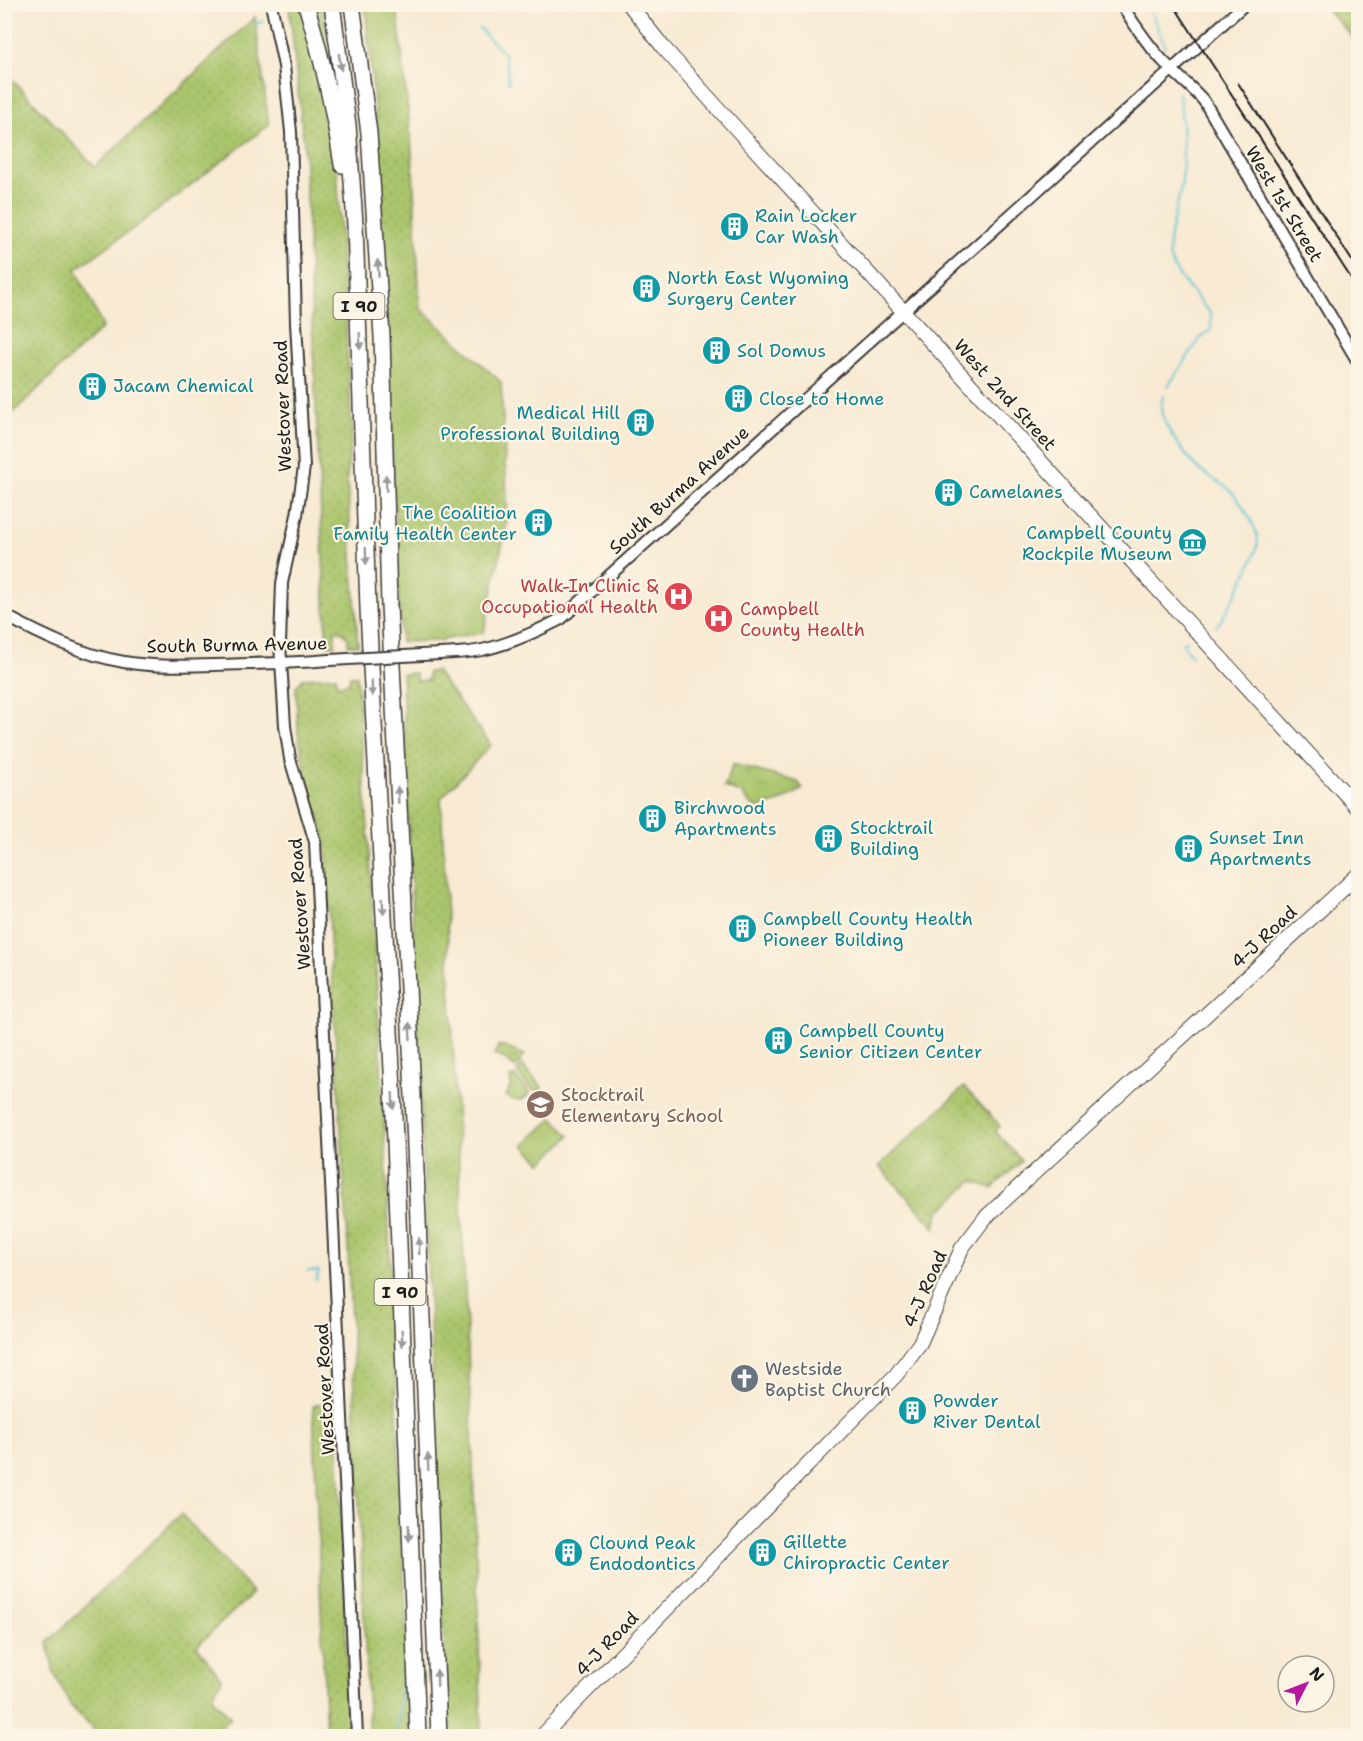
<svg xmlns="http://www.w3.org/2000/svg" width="1363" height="1741" font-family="'Shantell Sans',sans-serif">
	<defs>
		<pattern id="grass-dots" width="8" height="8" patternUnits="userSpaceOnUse" patternTransform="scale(1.5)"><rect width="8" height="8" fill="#aac56c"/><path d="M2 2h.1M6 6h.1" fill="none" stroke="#92a95d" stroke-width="1.8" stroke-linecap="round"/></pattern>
		<pattern id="park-tufts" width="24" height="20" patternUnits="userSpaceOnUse" patternTransform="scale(1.5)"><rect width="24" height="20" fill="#aac56c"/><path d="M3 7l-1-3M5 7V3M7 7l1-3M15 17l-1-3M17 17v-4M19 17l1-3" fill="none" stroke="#92a95d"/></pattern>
	</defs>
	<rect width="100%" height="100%" fill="#fcf5e5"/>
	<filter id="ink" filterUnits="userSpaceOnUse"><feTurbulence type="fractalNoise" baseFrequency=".0167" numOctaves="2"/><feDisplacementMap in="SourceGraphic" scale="12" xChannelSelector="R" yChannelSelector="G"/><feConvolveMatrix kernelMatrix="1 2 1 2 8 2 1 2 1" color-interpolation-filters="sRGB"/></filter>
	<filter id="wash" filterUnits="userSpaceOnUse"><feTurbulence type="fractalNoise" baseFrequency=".008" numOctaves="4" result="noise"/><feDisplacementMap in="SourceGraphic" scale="24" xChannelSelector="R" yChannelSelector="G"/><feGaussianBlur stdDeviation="1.35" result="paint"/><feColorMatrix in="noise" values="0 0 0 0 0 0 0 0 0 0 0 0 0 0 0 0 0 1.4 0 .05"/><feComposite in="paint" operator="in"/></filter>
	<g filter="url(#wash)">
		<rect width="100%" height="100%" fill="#f8ead3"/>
		<path fill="url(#grass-dots)" stroke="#637044" stroke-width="1.5" d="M289,5H302L315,52L337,169L352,432L347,478L358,645H348V639L343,632L335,630V646H327L304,146Z
			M311,5H322L333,88Z
			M365,5H397L412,150L420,308L501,382L508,517L484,632L437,641L401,642L379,155Z
			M1323,5H1358V43Z
			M255,17L269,125L144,221L76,269L103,327L5,420V72L95,167Z
			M436,671L491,745L441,798L472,1431L482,1736H448L402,674L415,673L417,681L428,680V672Z
			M336,676L337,685L349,683L350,676H357L371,873L386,1162L411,1736H369L347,1229L331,965L327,859L324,835L307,780L298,733L296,686L303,680L302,678Z
			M964,1087L1000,1126L995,1131L1022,1161L992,1188L972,1181L939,1212L935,1228L879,1166Z
			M319,1404L327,1405L334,1409L337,1419L350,1736H326L313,1406Z
			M181,1514L253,1593L197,1646L222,1680L212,1695L214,1700L231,1718L211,1736H100L71,1706L54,1673L48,1642Z"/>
		<path fill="url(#park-tufts)" stroke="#637044" stroke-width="1.5" d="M733,764L798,782L803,789L779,802L758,809L751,805L741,793L724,787Z
			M499,1045L525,1055L519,1062L520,1063L515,1067L513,1066L503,1058L494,1055Z
			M522,1065L542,1087L540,1092C528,1089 522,1081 517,1070Z
			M516,1076L520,1083L530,1092C523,1102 516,1103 506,1096L511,1085L510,1078Z"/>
		<path fill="#aac56c" stroke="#637044" stroke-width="1.5" d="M553,1118L570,1136L542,1163L524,1145Z"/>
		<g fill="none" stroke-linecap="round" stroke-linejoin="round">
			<path stroke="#57c2d3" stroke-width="2" d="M1148,4L1165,47
				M255,25L263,21
				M479,28L505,55L509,83
				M1168,386L1199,340L1211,329V315C1199,298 1177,278 1170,259C1164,243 1180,200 1182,181C1184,152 1183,122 1179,93
				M1163,396C1162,401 1161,405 1161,410C1164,427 1185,456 1198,468C1206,476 1219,481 1228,489C1238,497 1257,527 1258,540C1258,557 1227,612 1216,627
				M1186,641L1182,643L1191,656
				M308,1271H319L316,1280
				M396,1736L402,1679"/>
		</g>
	</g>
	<g filter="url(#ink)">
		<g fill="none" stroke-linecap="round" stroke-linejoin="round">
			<defs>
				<path id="minor" d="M271,4L284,66L291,132L296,323L304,467L297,515L282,583L280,644L285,726L290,759L315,842L357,1736
					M1121,4C1134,24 1147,44 1163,61C1176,75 1191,86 1204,101L1358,362
					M4,615C41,635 82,655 124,662C154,667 185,666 215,665C254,664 292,663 330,660
					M440,654C454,653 468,653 482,650C510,644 536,632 561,619L1245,4"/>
				<path id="major" d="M629,4L663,47L750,144L1358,808
					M542,1736L896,1375L920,1343L962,1248L985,1218L1358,875"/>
				<path id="highway" d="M306,4C322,58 334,110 342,165
					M332,4L348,125L355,224L368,609L393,1089L418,1736
					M352,4L369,133L382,336L389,605L411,1048L439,1736"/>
			</defs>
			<use href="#minor" stroke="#3d3b37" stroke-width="14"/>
			<use href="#major" stroke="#3d3b37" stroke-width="16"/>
			<use href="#highway" stroke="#3d3b37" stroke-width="18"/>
			<use href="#minor" stroke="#fff" stroke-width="10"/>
			<use href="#major" stroke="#fff" stroke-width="14"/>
			<use href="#highway" stroke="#fff" stroke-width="15"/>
			<path stroke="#1c1c1c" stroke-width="2" d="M1173,4L1358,289
				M1238,83L1358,270"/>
			<defs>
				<path id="minor-bridge" d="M330,660L440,654"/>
			</defs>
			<use href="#minor-bridge" stroke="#3d3b37" stroke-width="14" stroke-linecap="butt"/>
			<use href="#minor-bridge" stroke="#fff" stroke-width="10"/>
		</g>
		<defs><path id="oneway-solid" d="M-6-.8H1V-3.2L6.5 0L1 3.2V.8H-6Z" transform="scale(1.5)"/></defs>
		<g fill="#999">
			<use href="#oneway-solid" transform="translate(340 62) rotate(82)"/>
			<use href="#oneway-solid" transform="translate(378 268) rotate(-94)"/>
			<use href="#oneway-solid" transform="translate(360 341) rotate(88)"/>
			<use href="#oneway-solid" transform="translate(386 483) rotate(-92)"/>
			<use href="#oneway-solid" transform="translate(366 556) rotate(88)"/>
			<use href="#oneway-solid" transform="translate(372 688) rotate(87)"/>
			<use href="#oneway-solid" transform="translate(398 795) rotate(-93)"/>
			<use href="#oneway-solid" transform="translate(383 906) rotate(87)"/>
			<use href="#oneway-solid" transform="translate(410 1031) rotate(-93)"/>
			<use href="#oneway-solid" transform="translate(393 1101) rotate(88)"/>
			<use href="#oneway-solid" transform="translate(419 1246) rotate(-92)"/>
			<use href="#oneway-solid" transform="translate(402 1338) rotate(88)"/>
			<use href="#oneway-solid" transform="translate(428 1462) rotate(-92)"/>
			<use href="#oneway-solid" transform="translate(409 1533) rotate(88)"/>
			<use href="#oneway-solid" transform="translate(437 1678) rotate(-92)"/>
		</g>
	</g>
	<defs>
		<symbol id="building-disc" viewBox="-11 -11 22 22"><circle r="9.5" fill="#0f9aa8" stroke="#fcf5e5"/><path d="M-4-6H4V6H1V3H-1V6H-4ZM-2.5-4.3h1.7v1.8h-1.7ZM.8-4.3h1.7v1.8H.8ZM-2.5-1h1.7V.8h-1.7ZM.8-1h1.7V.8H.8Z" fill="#fff"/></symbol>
		<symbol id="museum-disc" viewBox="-11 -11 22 22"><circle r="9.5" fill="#0f9aa8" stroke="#fcf5e5"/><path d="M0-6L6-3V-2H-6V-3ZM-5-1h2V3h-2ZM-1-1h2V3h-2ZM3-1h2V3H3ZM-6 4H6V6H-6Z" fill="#fff"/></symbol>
		<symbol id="hospital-disc" viewBox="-11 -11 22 22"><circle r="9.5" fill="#e0444e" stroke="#fcf5e5"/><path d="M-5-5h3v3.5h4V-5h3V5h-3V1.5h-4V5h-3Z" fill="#fff"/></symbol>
		<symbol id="school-disc" viewBox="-11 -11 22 22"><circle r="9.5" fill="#8d6e63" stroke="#fcf5e5"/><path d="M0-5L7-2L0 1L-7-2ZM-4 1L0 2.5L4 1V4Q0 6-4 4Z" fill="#fff"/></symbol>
		<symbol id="church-disc" viewBox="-11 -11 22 22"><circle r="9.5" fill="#6b7280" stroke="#fcf5e5"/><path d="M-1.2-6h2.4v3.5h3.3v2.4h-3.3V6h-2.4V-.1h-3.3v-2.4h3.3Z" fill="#fff"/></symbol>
	</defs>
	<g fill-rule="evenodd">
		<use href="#building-disc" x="718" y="210" width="33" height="33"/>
		<use href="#building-disc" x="630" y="272" width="33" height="33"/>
		<use href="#building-disc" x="700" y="334" width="33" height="33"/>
		<use href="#building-disc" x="76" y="370" width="33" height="33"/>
		<use href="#building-disc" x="722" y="382" width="33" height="33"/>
		<use href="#building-disc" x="624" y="406" width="33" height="33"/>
		<use href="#building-disc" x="932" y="476" width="33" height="33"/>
		<use href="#building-disc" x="522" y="506" width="33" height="33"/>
		<use href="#museum-disc" x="1176" y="526" width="33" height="33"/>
		<use href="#hospital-disc" x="662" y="580" width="33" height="33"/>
		<use href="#hospital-disc" x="702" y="602" width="33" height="33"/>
		<use href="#building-disc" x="636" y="802" width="33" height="33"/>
		<use href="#building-disc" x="812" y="822" width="33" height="33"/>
		<use href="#building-disc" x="1172" y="832" width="33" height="33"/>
		<use href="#building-disc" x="726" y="912" width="33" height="33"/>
		<use href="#building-disc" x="762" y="1024" width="33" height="33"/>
		<use href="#school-disc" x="524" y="1088" width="33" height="33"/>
		<use href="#church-disc" x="728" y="1362" width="33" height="33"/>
		<use href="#building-disc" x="896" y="1394" width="33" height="33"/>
		<use href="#building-disc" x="746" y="1536" width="33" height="33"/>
		<use href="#building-disc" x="552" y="1536" width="33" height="33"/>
	</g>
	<g text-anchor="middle" stroke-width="4.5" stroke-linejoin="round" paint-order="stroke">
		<g fill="#fcf5e5" stroke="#5f5d58" stroke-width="1.5">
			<rect x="333.5" y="293" width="51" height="26" rx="4.5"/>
			<rect x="374.5" y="1279" width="51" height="26" rx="4.5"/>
		</g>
		<g font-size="16" font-weight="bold" fill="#1c1c1c">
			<text x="359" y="312">I 90</text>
			<text x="400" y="1298">I 90</text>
		</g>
		<g font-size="18" fill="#1c1c1c" stroke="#fcf5e5">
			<text transform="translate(1284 204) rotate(59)" y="6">West 1st Street</text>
			<text transform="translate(1005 395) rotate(48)" y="6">West 2nd Street</text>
			<text transform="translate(283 406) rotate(-92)" y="6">Westover Road</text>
			<text transform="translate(679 490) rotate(-42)" y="6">South Burma Avenue</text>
			<text transform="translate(237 645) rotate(-1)" y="6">South Burma Avenue</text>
			<text transform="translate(300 904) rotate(-94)" y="6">Westover Road</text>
			<text transform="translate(1264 937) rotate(-43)" y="6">4-J Road</text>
			<text transform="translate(925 1289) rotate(-66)" y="6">4-J Road</text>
			<text transform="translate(325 1389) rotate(-93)" y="6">Westover Road</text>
			<text transform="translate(607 1644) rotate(-46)" y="6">4-J Road</text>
		</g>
		<g font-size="18" fill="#0d838f" stroke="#fcf5e5" text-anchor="start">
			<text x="755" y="222">Rain Locker<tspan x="755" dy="21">Car Wash</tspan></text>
			<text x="667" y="284">North East Wyoming<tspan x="667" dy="21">Surgery Center</tspan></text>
			<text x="737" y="357">Sol Domus</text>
			<text x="113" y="392">Jacam Chemical</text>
			<text x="759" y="405">Close to Home</text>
			<text x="620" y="419" text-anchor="end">Medical Hill<tspan x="620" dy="21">Professional Building</tspan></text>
			<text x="969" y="498">Camelanes</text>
			<text x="517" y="519" text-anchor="end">The Coalition<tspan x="517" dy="21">Family Health Center</tspan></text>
			<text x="1172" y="539" text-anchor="end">Campbell County<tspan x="1172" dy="21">Rockpile Museum</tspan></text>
			<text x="674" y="814">Birchwood<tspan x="674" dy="21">Apartments</tspan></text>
			<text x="850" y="834">Stocktrail<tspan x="850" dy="21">Building</tspan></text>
			<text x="1209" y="844">Sunset Inn<tspan x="1209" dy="21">Apartments</tspan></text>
			<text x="763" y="925">Campbell County Health<tspan x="763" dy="21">Pioneer Building</tspan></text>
			<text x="799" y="1037">Campbell County<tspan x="799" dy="21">Senior Citizen Center</tspan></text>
			<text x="933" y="1407">Powder<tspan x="933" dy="21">River Dental</tspan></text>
			<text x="783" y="1548">Gillette<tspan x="783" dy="21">Chiropractic Center</tspan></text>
			<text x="589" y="1549">Clound Peak<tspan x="589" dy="21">Endodontics</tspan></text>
		</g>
		<g font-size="18" fill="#be3a42" stroke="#fcf5e5" text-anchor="end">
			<text x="658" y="592">Walk-In Clinic &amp;<tspan x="658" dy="21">Occupational Health</tspan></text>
			<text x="740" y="615" text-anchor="start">Campbell<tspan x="740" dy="21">County Health</tspan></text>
		</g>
		<g font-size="18" fill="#785e54" stroke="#fcf5e5" text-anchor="start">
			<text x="561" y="1101">Stocktrail<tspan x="561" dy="21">Elementary School</tspan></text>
		</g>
		<g font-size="18" fill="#5b616d" stroke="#fcf5e5" text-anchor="start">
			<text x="765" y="1375">Westside<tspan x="765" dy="21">Baptist Church</tspan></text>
		</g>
	</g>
	<rect width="1363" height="1741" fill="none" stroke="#fcf5e5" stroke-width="24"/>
	<g transform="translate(1306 1684) rotate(48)"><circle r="28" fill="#fcf5e5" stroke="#a29e95" stroke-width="1.5"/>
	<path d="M0-4.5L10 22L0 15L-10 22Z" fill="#b5179e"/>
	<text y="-9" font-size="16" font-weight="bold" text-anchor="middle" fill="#1c1c1c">N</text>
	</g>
</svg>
